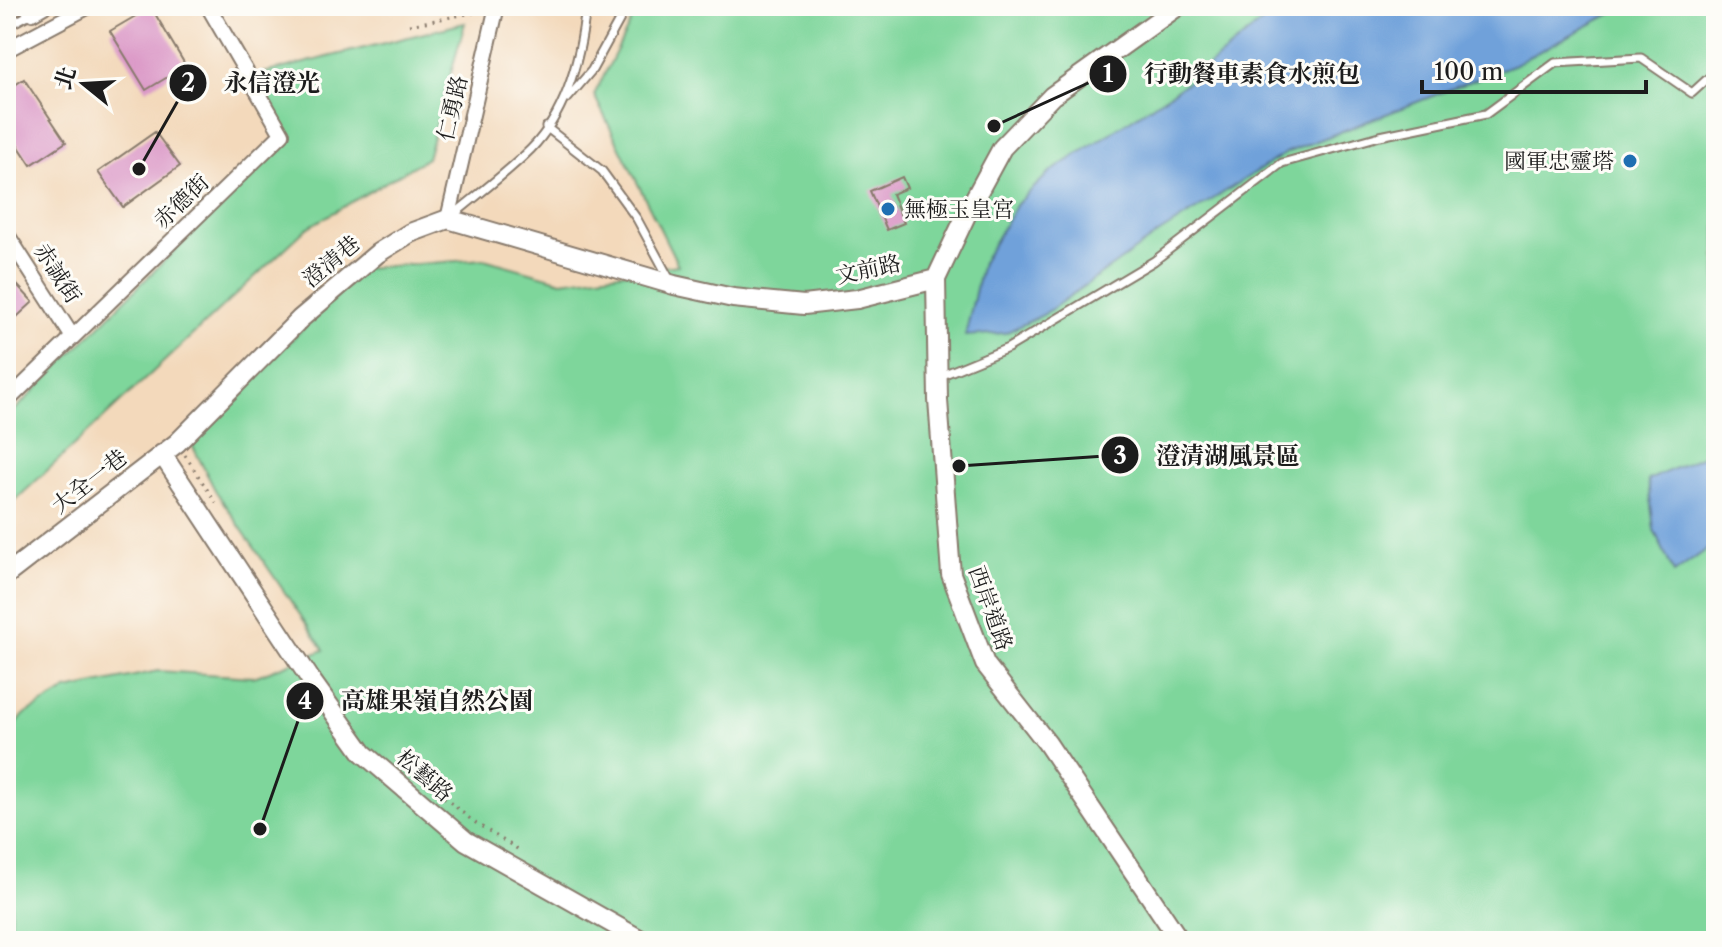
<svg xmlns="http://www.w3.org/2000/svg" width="1722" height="947" font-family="'Libre Caslon Text','Noto Serif TC',serif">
	<rect width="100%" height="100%" fill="#fdfcf7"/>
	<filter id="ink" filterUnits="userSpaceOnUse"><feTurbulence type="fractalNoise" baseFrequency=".0125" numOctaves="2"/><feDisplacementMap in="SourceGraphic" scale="16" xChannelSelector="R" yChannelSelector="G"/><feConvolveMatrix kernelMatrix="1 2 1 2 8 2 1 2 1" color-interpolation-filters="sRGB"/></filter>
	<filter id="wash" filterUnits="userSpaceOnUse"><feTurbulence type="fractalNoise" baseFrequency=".006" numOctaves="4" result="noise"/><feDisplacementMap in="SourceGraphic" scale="32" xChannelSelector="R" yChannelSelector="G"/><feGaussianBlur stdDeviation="1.8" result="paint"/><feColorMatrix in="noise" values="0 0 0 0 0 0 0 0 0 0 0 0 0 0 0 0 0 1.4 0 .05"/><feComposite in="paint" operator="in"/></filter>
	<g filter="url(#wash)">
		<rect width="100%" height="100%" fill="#f3d9bb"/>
		<path fill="#7ed69b" stroke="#4d795c" stroke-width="2" d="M639,6H1716V941H10L11,905L6,894V738L24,715L67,690L158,671L254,677L324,650L215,490L190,441L363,268L484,259L562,281L678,265L594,95Z
			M465,23L427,158L307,228L6,509V419L288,137L252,76Z"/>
		<path fill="#6fa1da" stroke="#465e7b" stroke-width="2" d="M1282,6H1626L1515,64L1286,153L1158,234L1043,315L1005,333L965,336L982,263L1017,204L1049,173L1188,82Z
			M1716,450V543L1674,573L1654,530L1648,480Z"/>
		<g id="blocks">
			<path fill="#db99c7" d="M151,7L186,66L146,90L110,31Z
				M24,79L66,142L31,165L6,127V91Z
				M155,132L180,166L123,207L98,172Z
				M902,177L907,188L892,194L904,223L887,230L870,191Z
				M6,273L33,302L6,327Z"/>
		</g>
	</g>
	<g filter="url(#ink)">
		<use href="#blocks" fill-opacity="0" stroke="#887a6c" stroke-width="2"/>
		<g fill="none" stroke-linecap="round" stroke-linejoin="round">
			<defs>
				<path id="service" d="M6,27L32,13
					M568,98L592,70L627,6
					M546,127L602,171L637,219L670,280
					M451,217C477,195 507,173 531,149C568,111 581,56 586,6
					M940,376L1008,348L1154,261L1282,163L1380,136L1486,114L1555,63L1641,58L1692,93L1716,71"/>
				<path id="minor" d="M26,6L32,13L44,6
					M6,50L89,6
					M448,219L497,6
					M6,233L72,336
					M6,402L282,134L208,6"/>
				<path id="tertiary" d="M1178,6L1052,96L1002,148L970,207L936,279L938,400L951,574L985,664L1047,743L1180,941
					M162,454L313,683L363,753L466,841L643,941
					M6,575L177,443L300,319L378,253L410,233L448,219L674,285L733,298L804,305L857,299L936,279"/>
			</defs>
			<use href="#service" stroke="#887a6c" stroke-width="11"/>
			<use href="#minor" stroke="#887a6c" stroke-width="18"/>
			<use href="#tertiary" stroke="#887a6c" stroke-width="22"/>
			<path stroke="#887a6c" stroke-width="3" stroke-dasharray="2 6" stroke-linecap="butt" d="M409,25L478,12
				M185,455L216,503
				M419,777L474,822L519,850
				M656,932L674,941"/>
			<use href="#service" stroke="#fff" stroke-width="7"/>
			<use href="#minor" stroke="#fff" stroke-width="14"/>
			<use href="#tertiary" stroke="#fff" stroke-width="18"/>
		</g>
	</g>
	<g fill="#1f6fb2" stroke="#fdfcf7" stroke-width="3">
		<circle cx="1630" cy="161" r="8"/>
		<circle cx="888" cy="209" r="8"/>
	</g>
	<g text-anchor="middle" stroke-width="6" stroke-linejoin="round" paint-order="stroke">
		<g font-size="22" fill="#1c1c1c" stroke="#fdfcf7">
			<text transform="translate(452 108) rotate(-77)" y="8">仁勇路</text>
			<text transform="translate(181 201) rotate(-44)" y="8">赤德街</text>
			<text transform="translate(331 261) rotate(-40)" y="8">澄清巷</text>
			<text transform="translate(868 269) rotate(-12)" y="8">文前路</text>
			<text transform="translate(58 273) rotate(57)" y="8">赤誠街</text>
			<text transform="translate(89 481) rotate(-38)" y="8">大全一巷</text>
			<text transform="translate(991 608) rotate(70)" y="8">西岸道路</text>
			<text transform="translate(425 775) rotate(41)" y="8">松藝路</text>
		</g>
		<g font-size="22" fill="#1c1c1c" stroke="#fdfcf7" text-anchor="end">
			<text x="1614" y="169">國軍忠靈塔</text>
			<text x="904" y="217" text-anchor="start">無極玉皇宮</text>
		</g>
	</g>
	<path fill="none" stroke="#1c1c1c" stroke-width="3" d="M994 126L1108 74M139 169L188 83M959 466L1120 455M260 829L305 701"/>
	<g fill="#1c1c1c" stroke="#fdfcf7" stroke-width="3">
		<circle cx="994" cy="126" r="8"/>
		<circle cx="139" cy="169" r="8"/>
		<circle cx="959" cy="466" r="8"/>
		<circle cx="260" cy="829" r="8"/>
		<circle cx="1108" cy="74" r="20"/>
		<circle cx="188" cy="83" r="20"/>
		<circle cx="1120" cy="455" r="20"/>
		<circle cx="305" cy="701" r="20"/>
	</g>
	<g font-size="24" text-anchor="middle" font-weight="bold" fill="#fff">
		<text x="1108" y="82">1</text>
		<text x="188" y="91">2</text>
		<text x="1120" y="464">3</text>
		<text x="305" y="709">4</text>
	</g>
	<g font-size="24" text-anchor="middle" font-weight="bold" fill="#1c1c1c" stroke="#fdfcf7" stroke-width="6" stroke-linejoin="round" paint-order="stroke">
		<text x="1252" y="82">行動餐車素食水煎包</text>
		<text x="272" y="91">永信澄光</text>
		<text x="1228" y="464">澄清湖風景區</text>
		<text x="437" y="709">高雄果嶺自然公園</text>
	</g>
	<rect width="1722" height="947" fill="none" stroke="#fdfcf7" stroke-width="32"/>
	<g transform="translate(84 84) rotate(288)" stroke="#fdfcf7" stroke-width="6" paint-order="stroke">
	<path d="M0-6L14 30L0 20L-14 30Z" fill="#1c1c1c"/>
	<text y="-12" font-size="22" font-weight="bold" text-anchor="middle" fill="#1c1c1c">北</text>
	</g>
	<path d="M1422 80v12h224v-12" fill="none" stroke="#1c1c1c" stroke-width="4"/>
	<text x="1434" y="80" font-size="24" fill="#1c1c1c" stroke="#fdfcf7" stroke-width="6" paint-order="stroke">100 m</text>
</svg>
